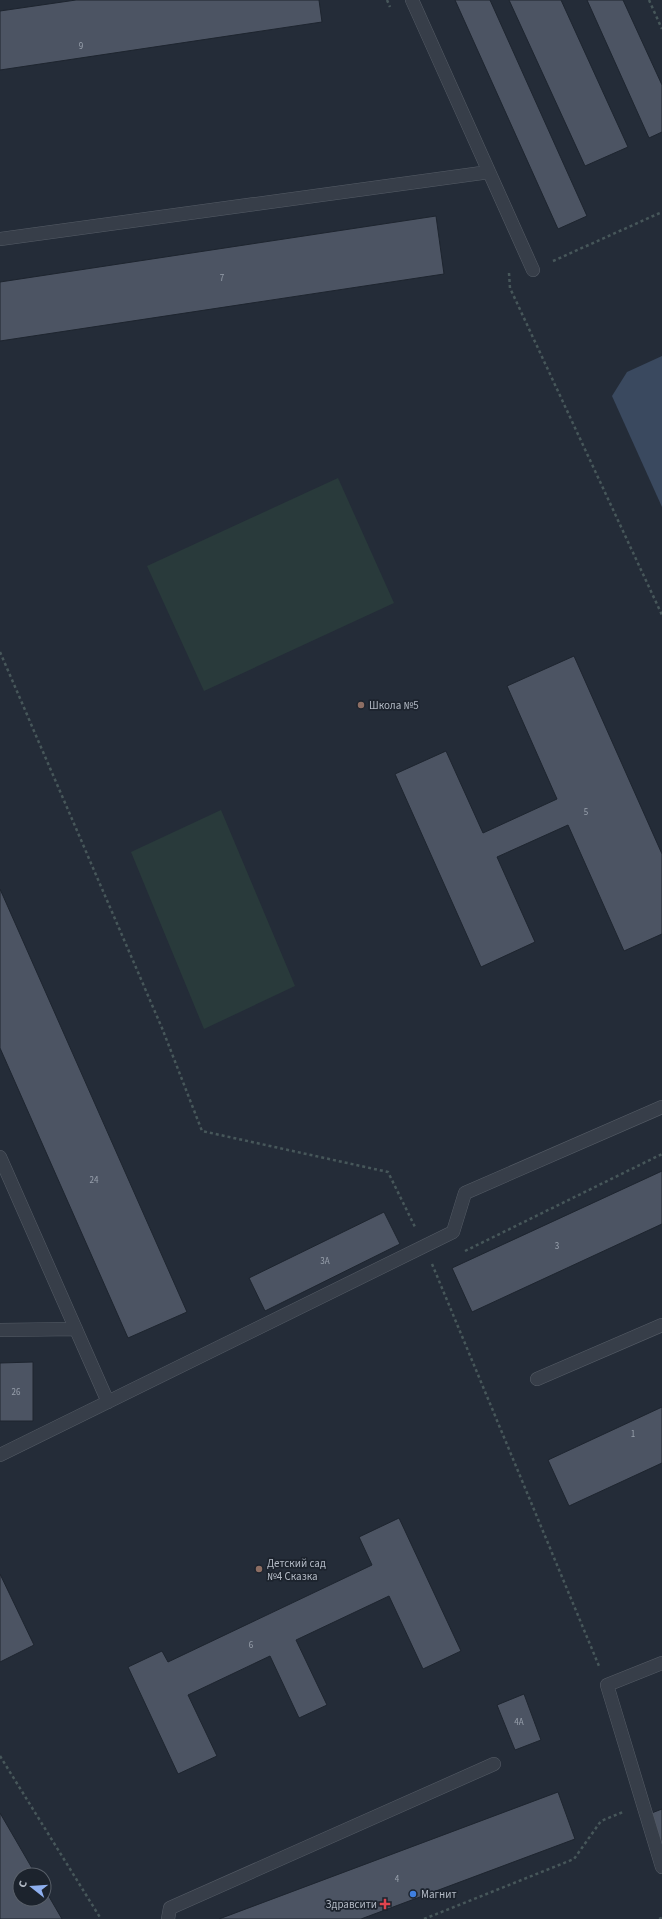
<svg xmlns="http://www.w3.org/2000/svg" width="662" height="1919" font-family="'Source Sans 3',sans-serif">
	<rect width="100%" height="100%" fill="#242c38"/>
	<path fill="#293a3b" d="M338,478L394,603L204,691L147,566Z
		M221,810L295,986L204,1029L131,852Z"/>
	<path fill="#3a495f" d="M662,356V507L612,396L627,372Z"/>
	<path fill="#4c5463" stroke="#1e252f" d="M76,0H319L322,22L0,70V11Z
		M455,0H490L587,216L558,229Z
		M509,0H561L628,147L585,166Z
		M587,0H623L662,85V132L649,138Z
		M436,216L444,274L0,341V282Z
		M574,656L662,854V934L624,951L568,825L497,857L535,942L481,967L395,774L446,751L483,833L557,799L507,686Z
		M0,889L187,1312L128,1338L0,1048Z
		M662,1171V1224L472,1312L452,1268Z
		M384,1212L400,1244L265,1311L249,1278Z
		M33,1362V1421H0V1363Z
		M662,1407V1463L569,1506L548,1460Z
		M399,1518L461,1651L423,1669L389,1596L296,1640L327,1705L299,1718L270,1656L188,1695L217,1756L178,1774L128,1667L162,1651L168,1662L372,1565L359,1537Z
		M0,1574L34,1645L0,1662Z
		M524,1694L541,1740L515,1750L497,1705Z
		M558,1792L575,1839L361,1919H219Z
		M662,1809V1847L649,1814Z
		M0,1813L36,1875H20V1899H44V1888L62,1919H0Z"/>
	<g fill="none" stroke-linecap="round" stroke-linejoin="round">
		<defs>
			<path id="lane" d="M412,0L533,270
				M0,239L489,172
				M0,1157L108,1402
				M0,1330L76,1329
				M537,1379L662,1325
				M0,1455L453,1232L465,1193L662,1107
				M662,1663L607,1685L662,1867
				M168,1919L170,1908L494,1764"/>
		</defs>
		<use href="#lane" stroke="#555c66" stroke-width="14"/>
		<path stroke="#47575a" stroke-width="2.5" stroke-dasharray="3 3" stroke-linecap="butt" d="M387,0L390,7
			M649,0L662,29
			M553,261L662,212
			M509,273L510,288L662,615
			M0,652L162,1028L202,1131L388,1172L415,1227
			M465,1251L662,1154
			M432,1264L599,1666
			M0,1756L101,1919
			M424,1919L574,1859L601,1821L623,1812
			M659,1919L662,1918"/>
		<use href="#lane" stroke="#373e49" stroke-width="13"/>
	</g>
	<g fill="#8d6e63" stroke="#1c232d" stroke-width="1.5">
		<circle cx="361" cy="705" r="4"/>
		<circle cx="259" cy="1569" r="4"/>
	</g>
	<circle fill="#3f7fe0" stroke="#1c232d" stroke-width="1.5" cx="413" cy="1894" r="4"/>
	<path fill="#e0444e" stroke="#1c232d" stroke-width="1.5" d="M383 1898h4v4h4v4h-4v4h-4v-4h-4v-4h4z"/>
	<g text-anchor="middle" stroke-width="3.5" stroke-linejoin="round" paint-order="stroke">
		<g font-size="9" fill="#98a0ac">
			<text x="81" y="49">9</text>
			<text x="222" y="281">7</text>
			<text x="586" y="815">5</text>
			<text x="94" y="1183">24</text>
			<text x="557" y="1249">3</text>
			<text x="325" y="1264">3А</text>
			<text x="16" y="1395">26</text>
			<text x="633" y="1437">1</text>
			<text x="251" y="1648">6</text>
			<text x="519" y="1725">4А</text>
			<text x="397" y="1882">4</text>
		</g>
		<g font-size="11" fill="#b2b9c4" stroke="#1c232d" text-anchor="start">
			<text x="369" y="709">Школа №5</text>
			<text x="267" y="1567">Детский сад<tspan x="267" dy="13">№4 Сказка</tspan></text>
			<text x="421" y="1898">Магнит</text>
			<text x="377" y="1908" text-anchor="end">Здравсити</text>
		</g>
	</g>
	<g transform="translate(32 1887) rotate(287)"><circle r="19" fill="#1c232d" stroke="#585f69"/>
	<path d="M0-3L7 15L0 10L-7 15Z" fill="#8eafee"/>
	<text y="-6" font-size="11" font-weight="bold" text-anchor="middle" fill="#b2b9c4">С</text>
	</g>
</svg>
